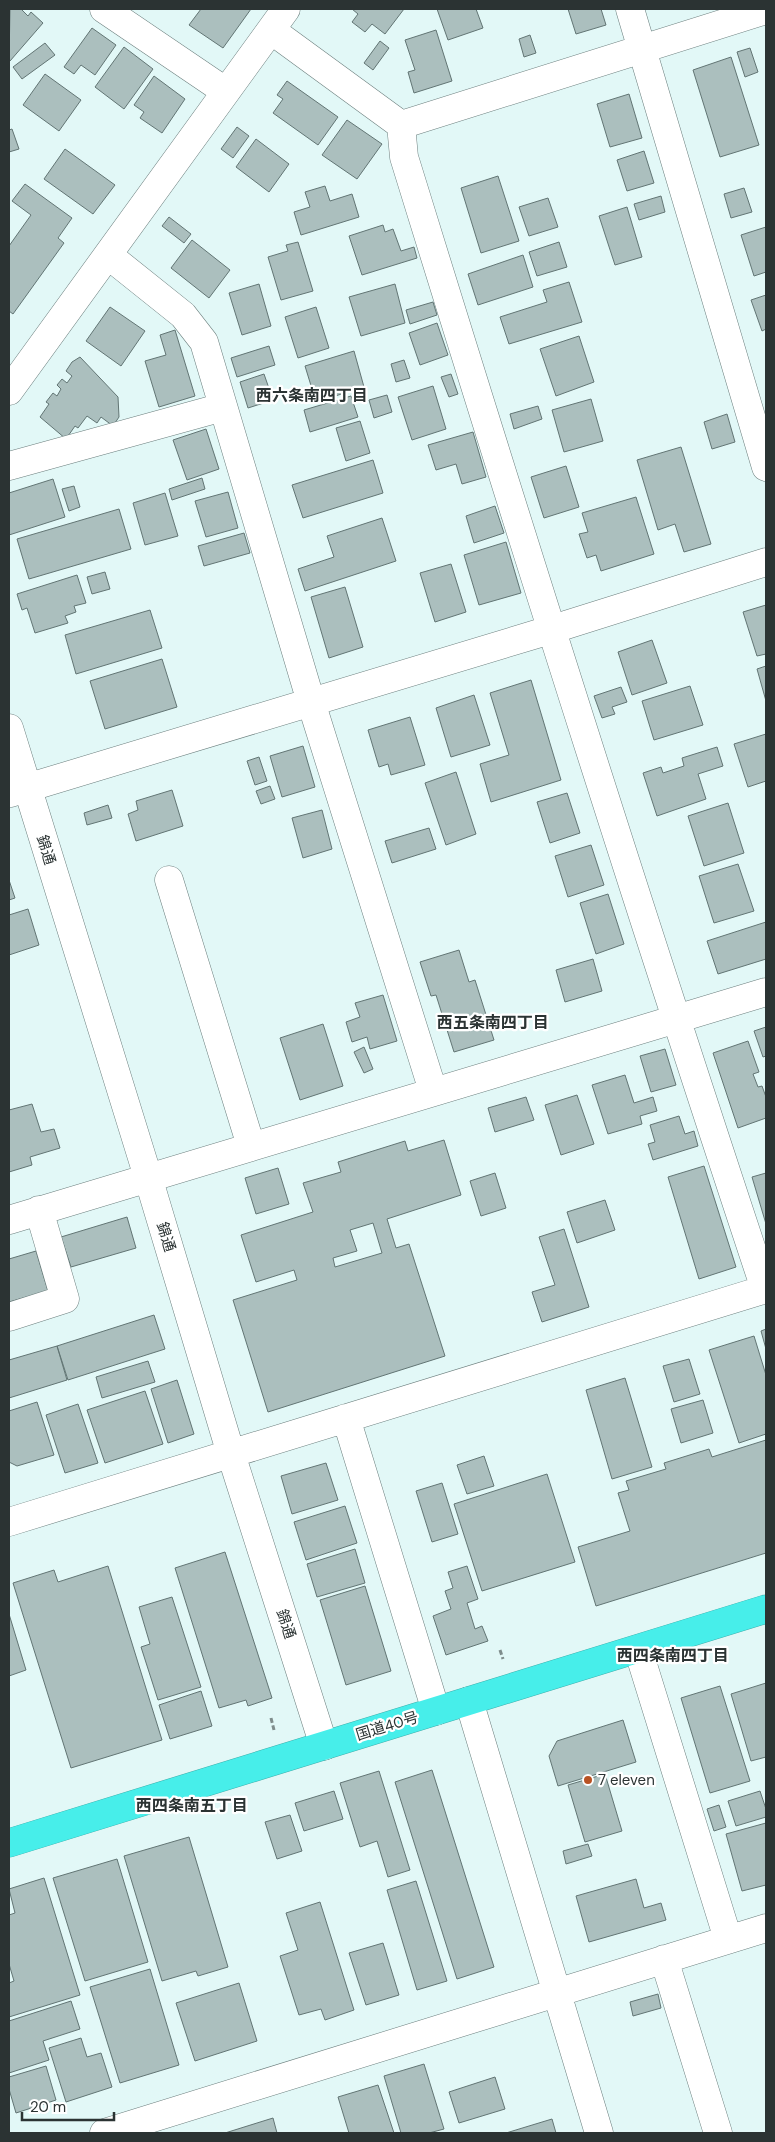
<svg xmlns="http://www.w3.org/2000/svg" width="775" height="2142" font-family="'DM Sans','Noto Sans JP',sans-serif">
	<rect width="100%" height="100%" fill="#e2f8f7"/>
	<path fill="#abbfbe" stroke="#627574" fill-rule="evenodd" d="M10,9H21L28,16L31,12L43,23L10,61L9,60Z
		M201,9H251L223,48L189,25Z
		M352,9H404L385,34L372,24L365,32L352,22L358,14Z
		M437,9H476L483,28L448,40Z
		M568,9H601L606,25L576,34Z
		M92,28L116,45L95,75L81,65L74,74L64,67Z
		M436,30L452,81L414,93L408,72L415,70L405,40Z
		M530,35L536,53L524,57L519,39Z
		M380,41L389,48L373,70L364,63Z
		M45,43L55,55L22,79L13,67Z
		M124,47L153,69L124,109L95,87Z
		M750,48L758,72L745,77L737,52Z
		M731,57L759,145L720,157L693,70Z
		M45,74L81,100L59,131L23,105Z
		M154,76L185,99L162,133L140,118L144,112L134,105Z
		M287,81L338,117L318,145L273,113L283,99L277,95Z
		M629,94L642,138L610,147L597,104Z
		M347,120L382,144L357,179L322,155Z
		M237,127L249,136L233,158L221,149Z
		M12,129L19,149L9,152V130Z
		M256,139L289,164L269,192L236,167Z
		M65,149L115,185L93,214L44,179Z
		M644,151L654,183L627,191L617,160Z
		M498,176L519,241L481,253L461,188Z
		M25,184L72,218L58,238L64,243L13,314L9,311V246L31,215L12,201Z
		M325,186L330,201L352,194L359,217L301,235L294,212L310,207L305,192Z
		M744,188L752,212L731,218L724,194Z
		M661,196L665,212L639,220L634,204Z
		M548,198L558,227L529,236L519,207Z
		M627,207L642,257L615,265L599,216Z
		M169,217L191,234L184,243L162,226Z
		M383,225L385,232L393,229L401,251L414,247L417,258L362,275L349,236Z
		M766,227V272L754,276L741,235Z
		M192,240L230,270L209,298L171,268Z
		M298,242L313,291L281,300L268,257L288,251L286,245Z
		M559,242L567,267L537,276L529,252Z
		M523,255L533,287L478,305L468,274Z
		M569,282L582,322L509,344L500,317L547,302L543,290Z
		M259,284L271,326L242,335L229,293Z
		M395,284L405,323L361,336L349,297Z
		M766,295V329L762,331L751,300Z
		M433,302L437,315L410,324L406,310Z
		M110,307L145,331L121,366L86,341Z
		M316,307L329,348L298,358L285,317Z
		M437,323L448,355L420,365L409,333Z
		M175,330L195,396L159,407L145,361L166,355L160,335Z
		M579,336L594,382L556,396L540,349Z
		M269,346L275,365L237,377L231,358Z
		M354,351L364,387L316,402L305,366Z
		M80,357L118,397L119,417L113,426L101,417L97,423L87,416L78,428L75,426L66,439L40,417L49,404L46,402L53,393L57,396L61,389L57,385L62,379L67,383L72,376L66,371L72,362Z
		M404,360L410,378L396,382L391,364Z
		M264,374L273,400L248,408L240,382Z
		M451,374L458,394L449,397L441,377Z
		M433,386L446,429L412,440L398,397Z
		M387,395L392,412L374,418L369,400Z
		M351,396L358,417L310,432L304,410Z
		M591,399L603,441L564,452L552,410Z
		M538,406L542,419L514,429L510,414Z
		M727,414L735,442L712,449L704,422Z
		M360,421L370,453L346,461L336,428Z
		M206,429L219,469L187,480L173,440Z
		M473,432L486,477L462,484L456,464L436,470L428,445Z
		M681,447L711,544L684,552L675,524L658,530L637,460Z
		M373,460L383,493L303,518L292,485Z
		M566,466L579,507L544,518L531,477Z
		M202,478L205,489L172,500L169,489Z
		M53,479L65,517L9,535V493Z
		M74,486L80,507L69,511L62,489Z
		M228,492L238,528L206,537L195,501Z
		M165,493L178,536L145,545L133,503Z
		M636,497L654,554L601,571L596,555L587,558L579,534L588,532L582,513Z
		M495,506L504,533L474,543L466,516Z
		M119,509L131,549L29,579L17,539Z
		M382,518L396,561L305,591L298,569L334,557L327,536Z
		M244,533L250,553L204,566L198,546Z
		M506,542L521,593L479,605L464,555Z
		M451,564L466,612L435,622L420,573Z
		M105,572L110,589L92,594L87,577Z
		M77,575L86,603L74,606L76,612L65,616L68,623L35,633L27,608L22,610L17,594Z
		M345,587L363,647L329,658L311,597Z
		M766,605V654L757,656L743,612Z
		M150,610L162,648L76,674L65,635Z
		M652,640L667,683L632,695L618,652Z
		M162,659L177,707L105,729L90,681Z
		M766,666V701L757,669Z
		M531,680L561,780L491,802L480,764L509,755L490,693Z
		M690,686L703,725L654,740L642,701Z
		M621,687L627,702L612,707L615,714L602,718L594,696Z
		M474,695L490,745L451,757L436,708Z
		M410,717L425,765L391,775L388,764L379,767L368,730Z
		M766,734V781L748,787L734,744Z
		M303,746L315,787L282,797L270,756Z
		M717,747L723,766L698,774L706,799L657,816L643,773L661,767L663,773L684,766L682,758Z
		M259,757L267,781L255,785L247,761Z
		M456,772L476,834L446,845L425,783Z
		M270,786L275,799L261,804L256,791Z
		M172,790L183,826L136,841L128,814L138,810L136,801Z
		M567,793L580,833L550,843L537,802Z
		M728,803L744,853L704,866L688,816Z
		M108,805L112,818L87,825L84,813Z
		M322,810L332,849L303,858L292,818Z
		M429,828L436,849L392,863L385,841Z
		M591,845L604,885L568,897L555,856Z
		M738,864L754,911L714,923L699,876Z
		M9,880L15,898L9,900Z
		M608,894L624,944L596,954L580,903Z
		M28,909L39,945L9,955V915Z
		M766,922V959L718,974L707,941Z
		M459,950L469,982L475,980L494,1040L454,1052L436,995L431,996L420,962Z
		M593,959L602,991L565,1002L556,970Z
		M383,995L397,1041L370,1049L367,1037L352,1042L346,1022L360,1017L355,1003Z
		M323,1024L343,1086L300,1100L280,1038Z
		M766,1027V1056L763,1057L754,1031Z
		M748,1041L759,1072L753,1074L758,1087L762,1086L766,1097V1118L738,1128L713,1053Z
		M364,1047L373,1069L364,1073L354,1052Z
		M665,1049L676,1085L651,1092L640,1056Z
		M625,1075L634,1103L653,1097L657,1111L640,1116L642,1124L608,1134L592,1085Z
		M577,1095L594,1144L561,1155L545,1105Z
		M526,1097L534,1120L495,1132L488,1108Z
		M32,1104L41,1132L54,1129L60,1148L30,1157L32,1165L9,1172V1110Z
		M679,1116L685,1134L694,1131L698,1146L653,1160L648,1144L655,1142L650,1125Z
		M444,1140L461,1195L387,1219L396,1248L409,1244L445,1356L268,1412L233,1300L297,1280L294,1270L256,1282L241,1235L313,1212L303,1183L341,1172L338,1162L405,1141L408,1151ZM373,1223L382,1253L335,1267L333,1258L357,1251L350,1230Z
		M704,1166L736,1267L699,1279L668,1177Z
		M278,1168L289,1204L256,1214L245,1178Z
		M495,1173L506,1208L481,1216L470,1181Z
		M766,1173V1224L752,1177Z
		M605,1200L615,1230L577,1243L567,1212Z
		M127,1217L136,1248L71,1267L61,1237Z
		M564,1229L589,1307L542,1322L532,1292L555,1285L539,1237Z
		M36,1251L48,1291L9,1302V1259Z
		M154,1315L165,1349L68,1380L57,1346Z
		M766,1329V1349L761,1331Z
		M754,1336L766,1375V1434L739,1443L709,1350Z
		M57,1346L67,1380L9,1398V1360Z
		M689,1359L700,1394L674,1402L663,1366Z
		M148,1361L155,1382L102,1398L96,1377Z
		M625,1378L652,1467L612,1479L586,1390Z
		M177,1380L194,1434L168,1443L151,1389Z
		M145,1391L163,1444L105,1463L87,1410Z
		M703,1400L713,1433L681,1443L671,1409Z
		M37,1402L54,1455L17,1466L9,1462V1411Z
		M78,1404L98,1463L65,1473L46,1415Z
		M766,1440V1553L596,1606L578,1547L630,1531L618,1493L629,1490L626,1481L666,1469L664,1463L709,1449L712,1457Z
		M484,1456L494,1486L467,1494L457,1465Z
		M326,1463L338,1500L292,1514L281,1476Z
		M547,1474L575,1562L482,1591L454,1504Z
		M442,1483L458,1534L432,1542L416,1491Z
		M345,1506L357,1543L306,1560L294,1522Z
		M355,1549L365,1583L317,1597L307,1564Z
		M225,1552L272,1698L248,1706L246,1700L219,1708L175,1568Z
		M108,1566L162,1740L71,1768L13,1583L54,1570L58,1582Z
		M467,1566L478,1599L467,1603L475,1629L482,1626L488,1641L446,1655L433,1616L451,1609L445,1591L453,1588L448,1572Z
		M365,1586L391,1671L346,1685L320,1600Z
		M172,1597L201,1687L158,1700L141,1647L150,1644L139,1607Z
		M9,1614L26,1670L9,1676Z
		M766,1683V1757L751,1761L731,1694Z
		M720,1686L750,1781L710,1793L681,1698Z
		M201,1691L212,1726L170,1739L159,1705Z
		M623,1720L636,1762L558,1786L549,1756L557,1741Z
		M432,1770L494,1967L457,1979L395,1782Z
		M379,1771L410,1870L388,1877L377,1841L360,1847L340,1783Z
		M605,1774L622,1831L585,1842L568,1785Z
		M334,1791L343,1819L304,1831L295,1803Z
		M760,1791L766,1809V1817L736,1826L728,1801Z
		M719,1805L726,1827L714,1831L707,1809Z
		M290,1815L302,1851L277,1859L265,1822Z
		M766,1823V1885L742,1891L726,1834Z
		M189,1837L228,1967L198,1976L196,1971L162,1981L124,1856Z
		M588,1844L592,1856L566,1864L563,1851Z
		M117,1859L148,1962L85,1981L53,1878Z
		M44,1878L80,1995L9,2017V1983L14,1981L9,1964V1915L15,1913L9,1889Z
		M636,1879L644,1908L661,1903L666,1920L589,1942L576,1896Z
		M416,1881L447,1981L417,1990L387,1890Z
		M320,1902L354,2010L325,2020L321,2009L299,2015L280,1956L298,1950L286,1913Z
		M383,1943L399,1995L366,2005L349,1953Z
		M150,1969L179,2065L120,2083L90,1987Z
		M239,1983L257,2041L195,2061L176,2003Z
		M658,1994L661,2008L633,2016L630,2002Z
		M71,2001L80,2029L43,2041L49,2060L9,2073V2021Z
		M81,2038L87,2057L101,2053L112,2087L66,2102L49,2048Z
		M424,2064L444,2129L429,2133H401L384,2076Z
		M46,2066L56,2100L16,2113L9,2089V2077Z
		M495,2077L505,2109L459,2123L449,2092Z
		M378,2085L394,2133H349L338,2097Z
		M273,2118L277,2133H225Z
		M552,2119L556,2133H506Z"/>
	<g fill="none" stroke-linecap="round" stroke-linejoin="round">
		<defs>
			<path id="minor" d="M104,9L225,91
				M630,9L766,467
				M271,30L401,125L404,157C521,536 640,913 765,1289
				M401,125L766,10
				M108,255L183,315L204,342L311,702L433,1091
				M9,391L286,9
				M9,466L223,407
				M9,728L148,1177L231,1454L324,1746
				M10,793L550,630L766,562
				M169,880L251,1146
				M9,1220L766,992
				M9,1317L65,1299L39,1210
				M346,1418L436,1711
				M9,1522L766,1289
				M638,1649L728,1939
				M469,1701L599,2133
				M664,1959L718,2133
				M104,2133L766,1928"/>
			<path id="highway" d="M9,1843L766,1609"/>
		</defs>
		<use href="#minor" stroke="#6c7f7e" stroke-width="29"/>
		<use href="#highway" stroke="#3dadaa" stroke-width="29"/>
		<path stroke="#7f8d8c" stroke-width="3" stroke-dasharray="5 2.5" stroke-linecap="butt" d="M500,1650L503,1659
			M271,1718L274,1730"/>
		<use href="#minor" stroke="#fff" stroke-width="28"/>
		<use href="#highway" stroke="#47eeea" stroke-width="28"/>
	</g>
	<circle fill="#b85223" stroke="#fff" stroke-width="2" cx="588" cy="1780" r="5"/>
	<g text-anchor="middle" stroke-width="4.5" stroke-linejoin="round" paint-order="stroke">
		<g font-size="15" fill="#2b3333" stroke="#fff">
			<text transform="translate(46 850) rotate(73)" y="5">錦通</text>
			<text transform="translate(166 1237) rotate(73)" y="5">錦通</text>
			<text transform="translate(286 1624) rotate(72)" y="5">錦通</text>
			<text transform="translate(387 1726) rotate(-17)" y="5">国道40号</text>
		</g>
		<g font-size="15" fill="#2b3333" stroke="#fff" text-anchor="start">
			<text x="598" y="1785">7 eleven</text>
		</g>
		<g font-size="16" font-weight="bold" fill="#2b3333" stroke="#fff">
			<text x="312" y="401">西六条南四丁目</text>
			<text x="493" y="1028">西五条南四丁目</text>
			<text x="673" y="1661">西四条南四丁目</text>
			<text x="192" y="1811">西四条南五丁目</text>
		</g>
	</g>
	<rect width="775" height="2142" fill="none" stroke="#2b3333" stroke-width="20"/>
	<path d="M22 2112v8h92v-8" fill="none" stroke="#2b3333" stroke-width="2.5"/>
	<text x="30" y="2112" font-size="15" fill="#2b3333" stroke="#ffffff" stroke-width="4" paint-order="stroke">20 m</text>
</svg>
